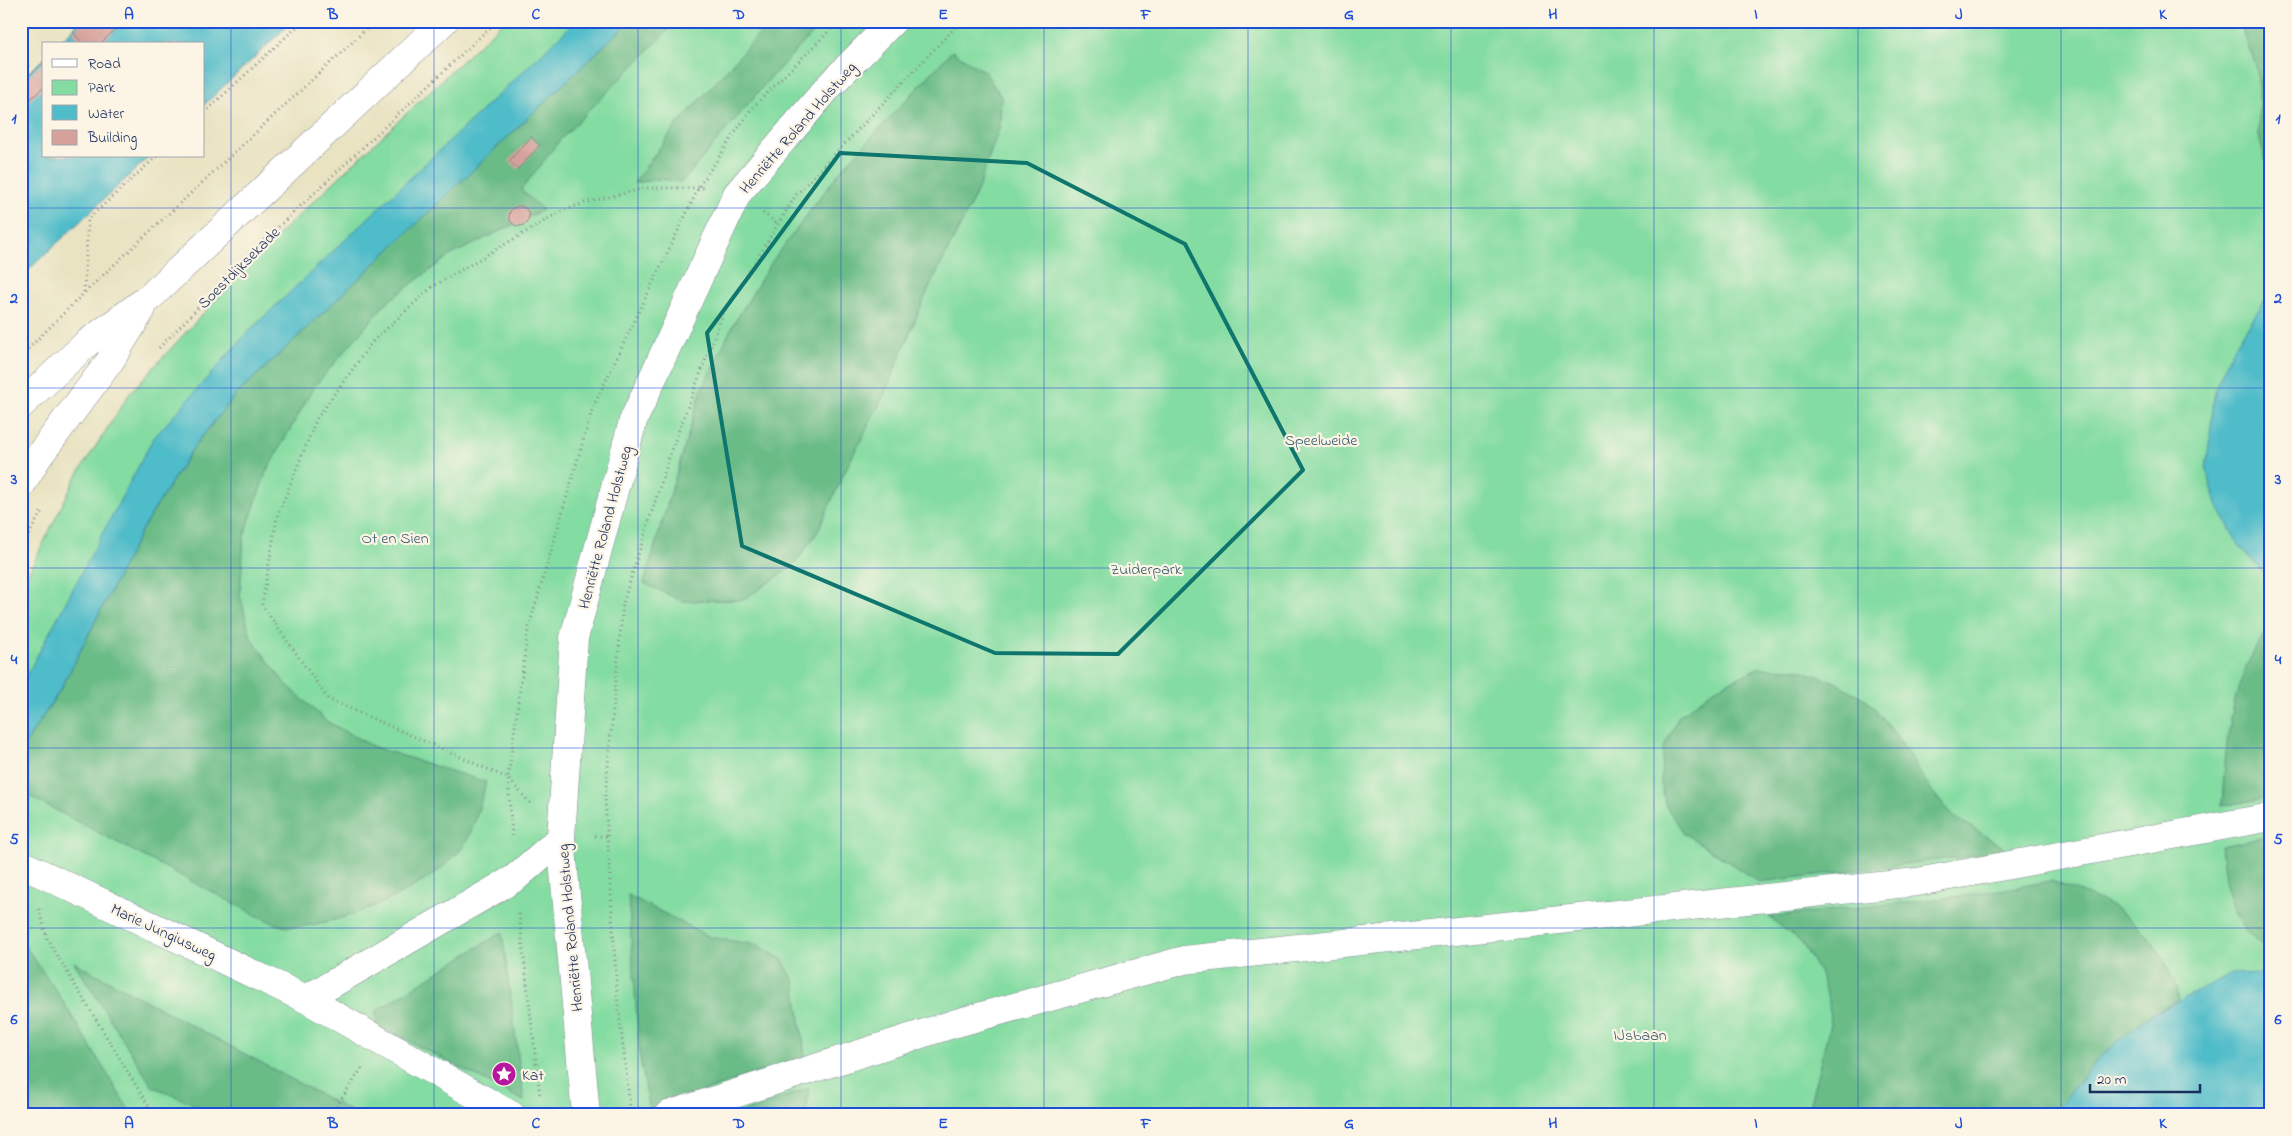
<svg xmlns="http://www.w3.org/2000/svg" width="2292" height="1136" font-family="'Indie Flower',sans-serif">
	<rect width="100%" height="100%" fill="#fcf5e5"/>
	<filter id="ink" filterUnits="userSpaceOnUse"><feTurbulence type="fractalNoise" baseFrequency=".02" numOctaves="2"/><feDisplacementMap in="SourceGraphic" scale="10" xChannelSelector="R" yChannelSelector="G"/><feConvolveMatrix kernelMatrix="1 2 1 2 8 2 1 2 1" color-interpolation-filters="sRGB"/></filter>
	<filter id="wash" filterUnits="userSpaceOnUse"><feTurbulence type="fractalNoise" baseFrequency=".0096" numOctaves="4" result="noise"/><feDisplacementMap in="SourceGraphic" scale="20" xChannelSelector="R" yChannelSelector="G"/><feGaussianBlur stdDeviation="1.12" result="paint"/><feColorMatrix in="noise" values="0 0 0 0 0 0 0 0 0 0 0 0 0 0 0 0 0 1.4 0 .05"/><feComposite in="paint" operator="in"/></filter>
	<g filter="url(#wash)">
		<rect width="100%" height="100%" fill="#e9e3c2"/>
		<path fill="#83dca1" stroke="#4f8680" d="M504,21H2271V1115H21L22,586L76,477L130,393L259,253Z"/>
		<path fill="#6abc87" stroke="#427672" d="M630,21H677L560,140L521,190L543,210L449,256L386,303L314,387L266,472L244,537L240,595L251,638L284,682L326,721L374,747L486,782C482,798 473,831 465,844C435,887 342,926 290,927C280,927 267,920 258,916L21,792V742L25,744L62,687L141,531L195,445L235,396Z
			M771,21H824L771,77L682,182L661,179L634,183L675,127Z
			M2238,21H2271V182L2259,136V88L2256,65Z
			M952,51L985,72L1001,97L1000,125L977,192L926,294L884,395L844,473L817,533L793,566L743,600L682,601L644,583L701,391L732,327L771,263L841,170Z
			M2271,626V797L2222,806C2226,743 2229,678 2271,626Z
			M1758,668L1798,669L1833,681L1867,700L1897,736L1932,792L1953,816L2010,851L1759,882L1684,833L1666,806L1661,783L1663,749L1679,716L1716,688Z
			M2271,836V952C2228,923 2226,894 2221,846Z
			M2052,881C2072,890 2099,897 2116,909C2148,930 2171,963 2179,999L2149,1016L2100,1057L2052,1115H1807L1830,1025L1829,1001L1819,972L1802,943L1769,917L1964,896Z
			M628,895L710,937L757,945L782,959L795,982L805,1056L650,1110L640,1059Z
			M502,932L524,1101L376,1024V1011Z
			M21,940L57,992L132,1115H21Z
			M74,962L358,1115H219L152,1086Z
			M809,1088L806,1115H736Z"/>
		<path fill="#4fbcc9" stroke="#357694" d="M81,21H293L204,105V44H58Z
			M576,21H630L235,396L195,445L141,531L62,687L25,744L21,742V686L153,439L248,332Z
			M44,58V156H150L21,277V80Z
			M2271,291V581L2240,547L2219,509L2206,470L2215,389L2231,352Z
			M2271,973V1115H2052L2100,1057L2149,1016L2231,974Z"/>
		<g id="blocks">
			<path fill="#d5a19a" d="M84,21H124L100,44H83L73,32Z
				M21,57L29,66L21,73Z
				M44,62V87L21,108V83Z
				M531,137L540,145L518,169L509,161Z
				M509 216a10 10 0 1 1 20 0a10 10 0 1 1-20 0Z"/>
		</g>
	</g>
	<g filter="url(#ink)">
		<use href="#blocks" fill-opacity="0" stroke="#828990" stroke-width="1"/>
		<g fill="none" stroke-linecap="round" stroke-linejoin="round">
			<defs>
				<path id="pedestrian" d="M21,864L306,999L515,878L561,838
					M306,999L511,1115
					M586,1115L561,838L574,638L633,421L737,194L830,85L893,21
					M668,1115L953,1024L1184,960L1917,882L2271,817"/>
				<path id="secondary" d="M21,405L86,344L150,297L444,21
					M21,485L38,457L110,361L142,309"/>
			</defs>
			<use href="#pedestrian" stroke="#828990" stroke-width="29"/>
			<use href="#secondary" stroke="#828990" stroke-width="29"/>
			<path stroke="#828990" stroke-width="3" stroke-dasharray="1 4" stroke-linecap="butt" d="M204,113L303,21
				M763,213L778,224
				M84,292L88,219L157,156
				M159,348L257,247L497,21
				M21,356L84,293L375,21
				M21,548L42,511
				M530,803L508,778L328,699L262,605L277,517L317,418L373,341L432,287L558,213L584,203L646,188H704
				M512,836L508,778L528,630L593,407L699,187L751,109L839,21
				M595,836H607
				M39,909L47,939L154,1115
				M519,914L540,1097
				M153,1111L164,1115
				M331,1115L362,1068
				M631,1115L617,994L605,797L623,603L672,448L723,314L796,195L961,21"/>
			<use href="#pedestrian" stroke="#fff" stroke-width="28"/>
			<use href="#secondary" stroke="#fff" stroke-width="28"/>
		</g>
	</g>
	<path fill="none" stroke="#0f766e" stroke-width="4" stroke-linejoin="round" d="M840,153L1027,163L1185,244L1303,470L1118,654L995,653L742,546L707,333Z"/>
	<path fill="none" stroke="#1d4ed8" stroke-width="1" stroke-opacity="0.55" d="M231,21V1115M434,21V1115M638,21V1115M841,21V1115M1044,21V1115M1248,21V1115M1451,21V1115M1654,21V1115M1858,21V1115M2061,21V1115M21,208H2271M21,388H2271M21,568H2271M21,748H2271M21,928H2271"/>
	<defs>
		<symbol id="sight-disc" viewBox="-11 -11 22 22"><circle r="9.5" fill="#b5179e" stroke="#fcf5e5"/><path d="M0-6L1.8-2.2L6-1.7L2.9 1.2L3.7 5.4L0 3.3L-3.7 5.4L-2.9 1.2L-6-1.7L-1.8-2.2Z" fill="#fff"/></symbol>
	</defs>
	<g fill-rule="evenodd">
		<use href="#sight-disc" x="490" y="1060" width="28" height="28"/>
	</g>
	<g text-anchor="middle" stroke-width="4.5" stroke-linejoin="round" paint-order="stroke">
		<g font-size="16" fill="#1b2f5e" stroke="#fcf5e5">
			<text transform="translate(797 127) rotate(-49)" y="6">Henriëtte Roland Holstweg</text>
			<text transform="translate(238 267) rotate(-45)" y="6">Soestdijksekade</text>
			<text transform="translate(604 527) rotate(-75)" y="6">Henriëtte Roland Holstweg</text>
			<text transform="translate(569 928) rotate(-95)" y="6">Henriëtte Roland Holstweg</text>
			<text transform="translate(164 931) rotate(25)" y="6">Marie Jungiusweg</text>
		</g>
		<g font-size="16" fill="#355a6f" stroke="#fcf5e5">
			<text x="1321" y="445">Speelweide</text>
			<text x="395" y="543">Ot en Sien</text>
			<text x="1146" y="574">Zuiderpark</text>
			<text x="1640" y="1040">IJsbaan</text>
		</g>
		<g font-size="16" fill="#1b2f5e" stroke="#fcf5e5" text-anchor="start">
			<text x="522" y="1080">Kat</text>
		</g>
	</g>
	<rect width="2292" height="1136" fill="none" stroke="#fcf5e5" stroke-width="55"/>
	<rect x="42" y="42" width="162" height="115" fill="#fcf5e5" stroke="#a2a6af"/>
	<rect x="52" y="59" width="25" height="8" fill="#ffffff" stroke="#a2a6af"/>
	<text x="88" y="68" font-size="15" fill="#1b2f5e">Road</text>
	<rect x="52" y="80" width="25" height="15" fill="#83dca1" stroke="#a2a6af"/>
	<text x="88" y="92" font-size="15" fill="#1b2f5e">Park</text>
	<rect x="52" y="105" width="25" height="15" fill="#4fbcc9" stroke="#a2a6af"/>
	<text x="88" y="118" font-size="15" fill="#1b2f5e">Water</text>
	<rect x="52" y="130" width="25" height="15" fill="#d5a19a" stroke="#a2a6af"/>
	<text x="88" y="142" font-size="15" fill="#1b2f5e">Building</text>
	<path d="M2090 1084v8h110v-8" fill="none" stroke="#1b2f5e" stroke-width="2.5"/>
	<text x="2097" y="1084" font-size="15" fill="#1b2f5e" stroke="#fcf5e5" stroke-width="4" paint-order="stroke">20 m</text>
	<rect x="28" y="28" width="2236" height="1080" fill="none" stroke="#1d4ed8" stroke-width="2"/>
	<g font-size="16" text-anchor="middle" font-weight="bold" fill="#1d4ed8">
		<text x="129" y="19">A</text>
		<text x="333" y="19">B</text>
		<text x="536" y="19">C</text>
		<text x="739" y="19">D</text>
		<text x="943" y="19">E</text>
		<text x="1146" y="19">F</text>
		<text x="1349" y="19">G</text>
		<text x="1553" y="19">H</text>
		<text x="1756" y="19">I</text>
		<text x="1959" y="19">J</text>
		<text x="2163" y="19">K</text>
		<text x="14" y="123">1</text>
		<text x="2278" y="123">1</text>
		<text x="14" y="303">2</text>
		<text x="2278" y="303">2</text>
		<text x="14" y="484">3</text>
		<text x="2278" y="484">3</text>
		<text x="14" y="664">4</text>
		<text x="2278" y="664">4</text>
		<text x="14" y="844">5</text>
		<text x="2278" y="844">5</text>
		<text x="14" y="1024">6</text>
		<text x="2278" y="1024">6</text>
		<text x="129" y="1128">A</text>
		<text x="333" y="1128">B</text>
		<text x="536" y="1128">C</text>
		<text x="739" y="1128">D</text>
		<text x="943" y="1128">E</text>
		<text x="1146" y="1128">F</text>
		<text x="1349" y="1128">G</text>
		<text x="1553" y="1128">H</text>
		<text x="1756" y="1128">I</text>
		<text x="1959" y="1128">J</text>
		<text x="2163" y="1128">K</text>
	</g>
</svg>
